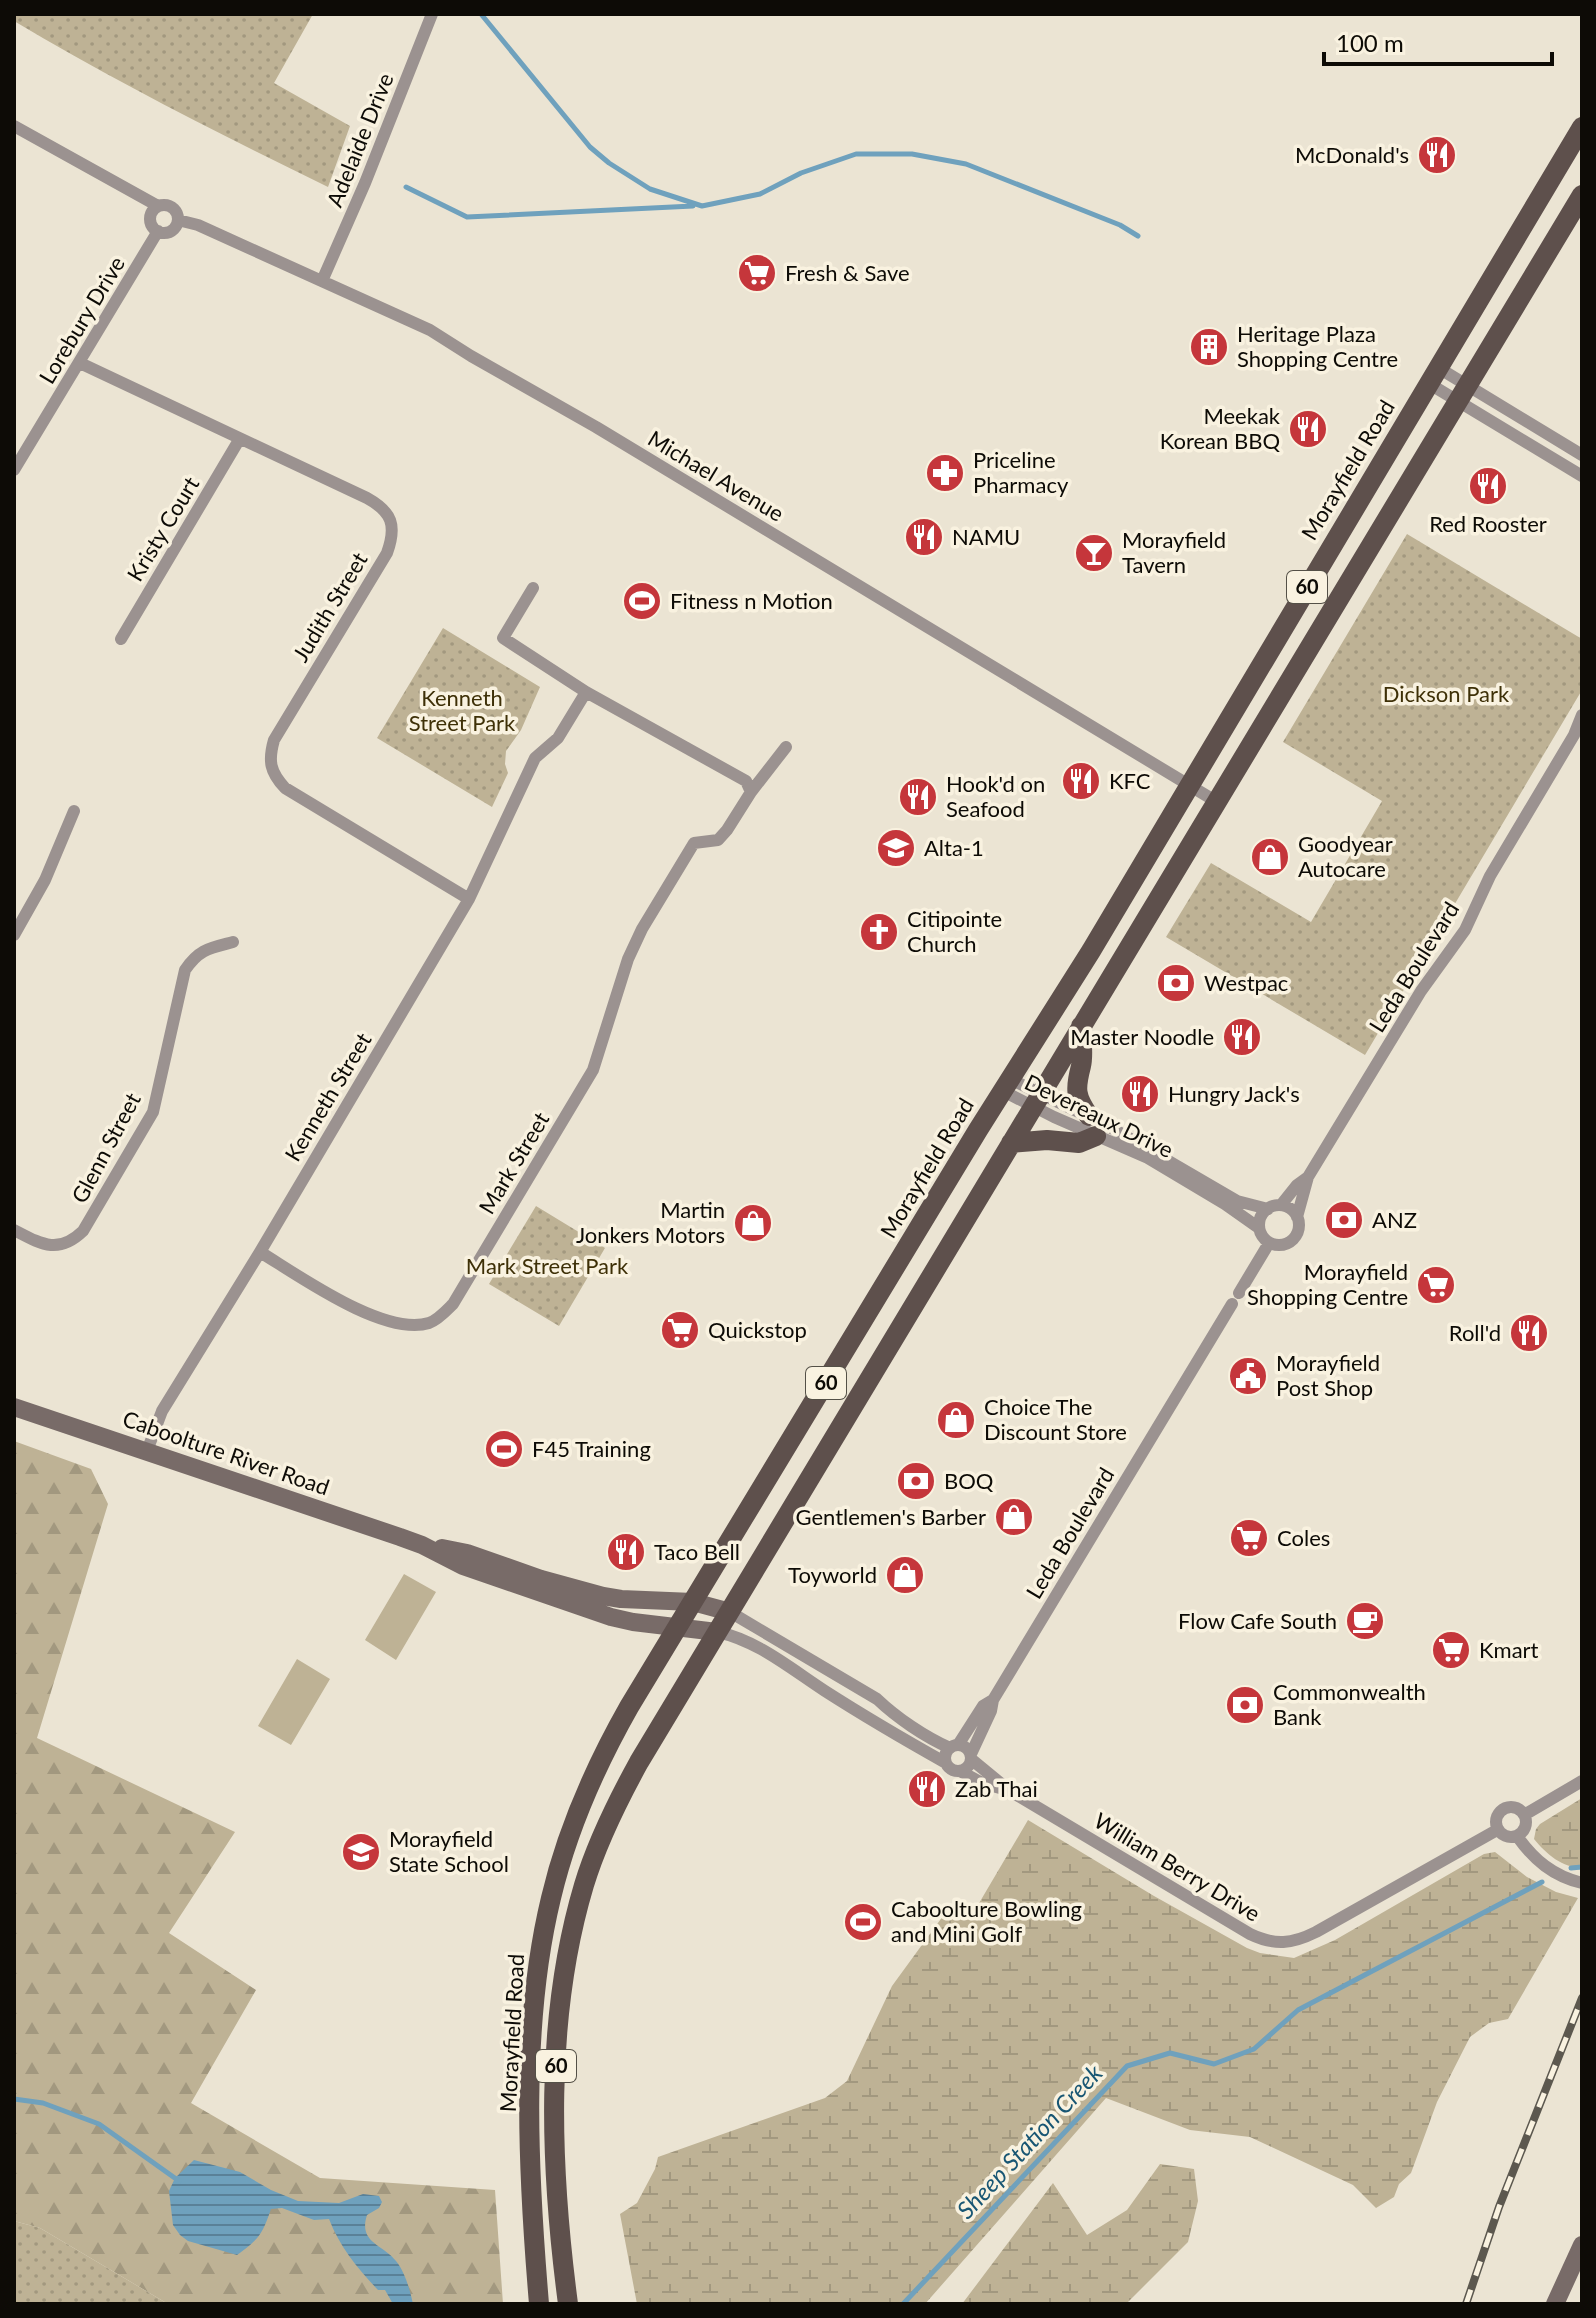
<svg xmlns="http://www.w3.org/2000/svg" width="1596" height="2318" font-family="Lato,sans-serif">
	<defs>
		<pattern id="forest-firs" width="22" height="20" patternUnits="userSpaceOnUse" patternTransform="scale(2)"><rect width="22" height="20" fill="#beb295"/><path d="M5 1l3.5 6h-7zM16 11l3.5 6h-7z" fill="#a2987f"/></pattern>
		<pattern id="wetland-marsh" width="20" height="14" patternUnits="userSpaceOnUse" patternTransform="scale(2)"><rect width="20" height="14" fill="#beb295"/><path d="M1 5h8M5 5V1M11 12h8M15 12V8" fill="none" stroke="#a2987f"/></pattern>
		<pattern id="park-dots" width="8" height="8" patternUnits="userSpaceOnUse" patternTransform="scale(2)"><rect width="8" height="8" fill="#beb295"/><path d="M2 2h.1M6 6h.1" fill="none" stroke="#a2987f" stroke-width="1.8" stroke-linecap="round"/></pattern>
		<pattern id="water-rules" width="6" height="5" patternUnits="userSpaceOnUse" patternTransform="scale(2)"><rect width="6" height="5" fill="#6fa1bd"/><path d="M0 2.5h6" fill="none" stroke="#5a8198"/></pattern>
	</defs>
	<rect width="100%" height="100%" fill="#ebe4d3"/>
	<path fill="#beb295" d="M404,1574L436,1592L396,1660L365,1640Z
		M297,1659L330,1679L291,1745L258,1726Z"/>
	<path fill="url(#forest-firs)" d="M14,1441L91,1469L108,1504L37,1738L235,1832L169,1933L256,1990L191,2103L320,2178L495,2190L503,2304H168L40,2228L14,2221Z"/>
	<path fill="url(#wetland-marsh)" d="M1582,1798V1868C1563,1868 1546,1854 1534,1839L1536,1829L1540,1824Z
		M1028,1820L1154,1896L1247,1948L1260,1953L1294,1958L1335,1940L1484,1854L1495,1852L1527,1877L1556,1892L1578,1898L1508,2019L1489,2023L1470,2037L1437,2102L1411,2173L1399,2184L1394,2197L1376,2208L1353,2185L1250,2137L1190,2130L1106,2098L925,2304H637L620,2214L637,2203L655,2169L658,2157L825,2098L847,2081L892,1986L943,1916L953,1914L965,1916L975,1910Z
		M1160,2164L1194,2169L1198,2201L1188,2242L1126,2304H962L1053,2183L1087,2235L1127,2210Z"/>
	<path fill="url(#park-dots)" d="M14,14H313L274,83L350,126L328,187C222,135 116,82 14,21Z
		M1407,534L1582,639V690L1365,1055L1166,937L1211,863L1311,922L1382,801L1283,742Z
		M443,628L540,687L521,730L506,751L505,764L508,773L492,807L377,738Z
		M536,1206L605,1248L559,1326L489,1284Z
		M14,2221L40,2228L168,2304H14Z"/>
	<path fill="url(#water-rules)" d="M194,2160L240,2172L271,2190L298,2201L339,2203L363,2194L379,2196L382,2202L379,2208L367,2215C358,2243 383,2244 396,2261C405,2272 410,2290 413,2304H393L385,2290H378C357,2268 340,2247 329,2219L314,2220L282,2208L271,2209C262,2235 259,2239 237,2255L188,2241L180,2235L173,2225L169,2191L175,2178Z"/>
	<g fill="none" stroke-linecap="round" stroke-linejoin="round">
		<path stroke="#6fa1bd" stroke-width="5" d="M481,14L590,147L609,163L650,189L702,206L760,194L801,173L856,154H912L966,164L1120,225L1138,236
			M406,187L467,217L693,206
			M1571,1868L1582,1867
			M14,2099L43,2103L99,2124L179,2181
			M903,2304L1127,2066L1170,2053L1214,2064L1254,2049L1298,2010L1542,1882"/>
		<path stroke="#9b9290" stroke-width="12" d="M14,126L158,206
			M150 219a14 14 0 1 1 28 0a14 14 0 1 1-28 0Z
			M178,220L198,225L430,330L471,356L596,427L1217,802
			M322,281L365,183L432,14
			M80,363L367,498C392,512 397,525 387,553L274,740C268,761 270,772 285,788L469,899
			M1437,367L1582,455
			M1428,383L1582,476
			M14,470L158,231
			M121,639L239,440
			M751,792L786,747
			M14,935L45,880L74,811
			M1010,1079L1110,1127L1237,1201L1268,1209
			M1003,1091L1054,1117L1148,1158L1225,1204L1259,1228
			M1281,1205L1297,1185L1308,1177
			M1259 1225a20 20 0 1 1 40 0a20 20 0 1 1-40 0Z
			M1297,1217L1308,1177L1421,991L1465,930L1490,876L1574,735L1582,715
			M14,1230C41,1244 58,1255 83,1231L153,1112L185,970C199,949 210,948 233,942
			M260,1252C298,1275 384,1337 429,1323C438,1320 446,1311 453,1304L593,1070L628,959L642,929L694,843L718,840L727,830L751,792L746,781L586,692L503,638L533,588
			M1239,1293L1269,1243
			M147,1451L162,1411L260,1252L469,899L535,758L558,738L586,692
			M730,1612L877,1699C897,1718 925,1737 950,1748
			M717,1632C757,1640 791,1669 825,1691C864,1716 905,1740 946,1763
			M945 1758a13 13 0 1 1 26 0a13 13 0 1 1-26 0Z
			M958,1745L983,1706L993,1700
			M971,1754L991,1711L993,1700L1232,1304
			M971,1759L1010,1791L1250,1934C1275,1946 1292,1944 1316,1932L1497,1830
			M960,1771L982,1783L1007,1790
			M1496 1822a15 15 0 1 1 30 0a15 15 0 1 1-30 0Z
			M1524,1815L1582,1781
			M1517,1836C1534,1860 1553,1876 1582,1883"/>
		<path stroke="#786b68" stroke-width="18" d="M14,1407L400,1537L422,1545L463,1566L611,1617L633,1622L717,1632
			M442,1548L467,1553L541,1579L603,1596L621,1599L693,1602L730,1612
			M1555,2304L1582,2245"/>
		<path stroke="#5e504c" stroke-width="20" d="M1081,1026C1081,1038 1084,1055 1081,1066C1075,1089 1075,1096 1089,1116
			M1011,1143L1047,1140L1079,1143L1096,1136
			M539,2304C528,2173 520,2026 551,1898C567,1830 595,1767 629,1707L978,1130L1091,951L1582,127
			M568,2304C550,2167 544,2019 584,1885C597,1842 617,1802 639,1762L1582,195"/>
		<defs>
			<path id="rail" d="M1466,2304L1499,2207L1582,1998"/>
		</defs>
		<use href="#rail" stroke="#5c584f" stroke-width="8"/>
		<use href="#rail" stroke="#f9f2e0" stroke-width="5" stroke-dasharray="15" stroke-linecap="butt"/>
	</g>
	<defs>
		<symbol id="restaurant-disc" viewBox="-11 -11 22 22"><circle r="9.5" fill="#c5363b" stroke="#f9f2e0"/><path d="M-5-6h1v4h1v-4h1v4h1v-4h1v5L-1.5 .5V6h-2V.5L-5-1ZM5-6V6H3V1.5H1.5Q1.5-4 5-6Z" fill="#fff"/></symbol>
		<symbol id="supermarket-disc" viewBox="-11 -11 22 22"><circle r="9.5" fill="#c5363b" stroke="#f9f2e0"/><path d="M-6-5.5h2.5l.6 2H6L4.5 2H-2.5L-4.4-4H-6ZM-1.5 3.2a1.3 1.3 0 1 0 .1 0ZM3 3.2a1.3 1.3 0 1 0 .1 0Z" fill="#fff"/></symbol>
		<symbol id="building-disc" viewBox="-11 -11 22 22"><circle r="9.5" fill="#c5363b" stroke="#f9f2e0"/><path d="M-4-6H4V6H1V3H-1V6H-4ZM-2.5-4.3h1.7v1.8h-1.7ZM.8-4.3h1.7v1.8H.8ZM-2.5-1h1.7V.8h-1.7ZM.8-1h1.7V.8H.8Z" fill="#fff"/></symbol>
		<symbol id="pharmacy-disc" viewBox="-11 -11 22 22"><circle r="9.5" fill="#c5363b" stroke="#f9f2e0"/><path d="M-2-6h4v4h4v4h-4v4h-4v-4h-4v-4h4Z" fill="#fff"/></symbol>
		<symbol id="bar-disc" viewBox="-11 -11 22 22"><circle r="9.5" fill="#c5363b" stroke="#f9f2e0"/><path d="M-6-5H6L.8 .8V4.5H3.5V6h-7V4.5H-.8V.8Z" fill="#fff"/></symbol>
		<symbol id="stadium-disc" viewBox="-11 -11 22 22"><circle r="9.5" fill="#c5363b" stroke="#f9f2e0"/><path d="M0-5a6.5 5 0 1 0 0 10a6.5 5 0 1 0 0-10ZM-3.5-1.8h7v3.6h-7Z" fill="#fff"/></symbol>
		<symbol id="school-disc" viewBox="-11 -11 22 22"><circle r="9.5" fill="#c5363b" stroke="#f9f2e0"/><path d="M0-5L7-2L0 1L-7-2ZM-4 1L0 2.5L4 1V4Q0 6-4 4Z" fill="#fff"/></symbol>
		<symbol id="shop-disc" viewBox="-11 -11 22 22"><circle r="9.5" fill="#c5363b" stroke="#f9f2e0"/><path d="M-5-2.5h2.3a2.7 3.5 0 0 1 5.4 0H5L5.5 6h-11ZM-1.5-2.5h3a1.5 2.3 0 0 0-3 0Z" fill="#fff"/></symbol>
		<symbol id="church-disc" viewBox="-11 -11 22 22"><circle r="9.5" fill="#c5363b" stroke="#f9f2e0"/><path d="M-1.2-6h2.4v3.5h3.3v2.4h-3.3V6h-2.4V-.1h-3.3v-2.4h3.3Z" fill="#fff"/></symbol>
		<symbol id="bank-disc" viewBox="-11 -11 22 22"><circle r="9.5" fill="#c5363b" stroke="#f9f2e0"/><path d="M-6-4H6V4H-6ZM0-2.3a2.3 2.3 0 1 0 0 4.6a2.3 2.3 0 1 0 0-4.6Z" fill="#fff"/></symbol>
		<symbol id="civic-disc" viewBox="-11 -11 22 22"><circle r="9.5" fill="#c5363b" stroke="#f9f2e0"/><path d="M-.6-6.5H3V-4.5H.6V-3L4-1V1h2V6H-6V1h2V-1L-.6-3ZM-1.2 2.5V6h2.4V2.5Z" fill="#fff"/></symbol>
		<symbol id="cafe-disc" viewBox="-11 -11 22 22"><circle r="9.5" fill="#c5363b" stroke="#f9f2e0"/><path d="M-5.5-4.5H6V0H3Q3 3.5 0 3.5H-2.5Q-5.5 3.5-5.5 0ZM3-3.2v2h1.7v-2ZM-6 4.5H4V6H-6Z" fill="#fff"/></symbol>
	</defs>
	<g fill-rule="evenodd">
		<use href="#restaurant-disc" x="1415" y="133" width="44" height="44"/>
		<use href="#supermarket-disc" x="735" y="251" width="44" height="44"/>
		<use href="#building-disc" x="1187" y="325" width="44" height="44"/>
		<use href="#restaurant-disc" x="1286" y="407" width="44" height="44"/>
		<use href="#pharmacy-disc" x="923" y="451" width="44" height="44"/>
		<use href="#restaurant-disc" x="1466" y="464" width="44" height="44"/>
		<use href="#restaurant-disc" x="902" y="515" width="44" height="44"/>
		<use href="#bar-disc" x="1072" y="531" width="44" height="44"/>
		<use href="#stadium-disc" x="620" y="579" width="44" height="44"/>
		<use href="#restaurant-disc" x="1059" y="759" width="44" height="44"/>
		<use href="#restaurant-disc" x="896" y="775" width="44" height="44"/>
		<use href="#school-disc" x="874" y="826" width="44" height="44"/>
		<use href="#shop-disc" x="1248" y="835" width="44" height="44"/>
		<use href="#church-disc" x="857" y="910" width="44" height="44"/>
		<use href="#bank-disc" x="1154" y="961" width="44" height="44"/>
		<use href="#restaurant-disc" x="1220" y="1015" width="44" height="44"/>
		<use href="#restaurant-disc" x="1118" y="1072" width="44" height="44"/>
		<use href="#bank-disc" x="1322" y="1198" width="44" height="44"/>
		<use href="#shop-disc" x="731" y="1201" width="44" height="44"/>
		<use href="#supermarket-disc" x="1414" y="1263" width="44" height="44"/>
		<use href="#supermarket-disc" x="658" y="1308" width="44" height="44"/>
		<use href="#restaurant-disc" x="1507" y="1311" width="44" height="44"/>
		<use href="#civic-disc" x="1226" y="1354" width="44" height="44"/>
		<use href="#shop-disc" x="934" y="1398" width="44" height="44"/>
		<use href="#stadium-disc" x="482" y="1427" width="44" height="44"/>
		<use href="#bank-disc" x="894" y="1459" width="44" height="44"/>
		<use href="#shop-disc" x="992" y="1495" width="44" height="44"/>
		<use href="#supermarket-disc" x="1227" y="1516" width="44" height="44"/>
		<use href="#restaurant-disc" x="604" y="1530" width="44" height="44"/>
		<use href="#shop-disc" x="883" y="1553" width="44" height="44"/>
		<use href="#cafe-disc" x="1343" y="1599" width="44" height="44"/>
		<use href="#supermarket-disc" x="1429" y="1628" width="44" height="44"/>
		<use href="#bank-disc" x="1223" y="1683" width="44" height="44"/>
		<use href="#restaurant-disc" x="905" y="1767" width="44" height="44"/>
		<use href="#school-disc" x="339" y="1830" width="44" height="44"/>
		<use href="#stadium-disc" x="841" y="1900" width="44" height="44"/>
	</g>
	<g text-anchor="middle" stroke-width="7" stroke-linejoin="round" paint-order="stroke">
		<g fill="#f9f2e0" stroke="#545047" stroke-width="2">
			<rect x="1287" y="571" width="40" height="32" rx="6"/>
			<rect x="806" y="1367" width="40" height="32" rx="6"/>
			<rect x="536" y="2050" width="40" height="32" rx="6"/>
		</g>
		<g font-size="20" font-weight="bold" fill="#0d0b06">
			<text x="1307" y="594">60</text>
			<text x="826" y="1390">60</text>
			<text x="556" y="2073">60</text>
		</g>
		<g font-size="22" fill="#0d0b06" stroke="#f9f2e0">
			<text transform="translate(360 140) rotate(-68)" y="8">Adelaide Drive</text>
			<text transform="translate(82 320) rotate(-59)" y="8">Lorebury Drive</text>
			<text transform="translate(1348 470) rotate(-59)" y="8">Morayfield Road</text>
			<text transform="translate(716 476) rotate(31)" y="8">Michael Avenue</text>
			<text transform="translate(163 529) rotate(-59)" y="8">Kristy Court</text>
			<text transform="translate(330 607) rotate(-59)" y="8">Judith Street</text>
			<text transform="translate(1414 967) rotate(-58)" y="8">Leda Boulevard</text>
			<text transform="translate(328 1097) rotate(-59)" y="8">Kenneth Street</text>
			<text transform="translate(1099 1116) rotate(26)" y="8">Devereaux Drive</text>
			<text transform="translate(106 1148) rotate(-62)" y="8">Glenn Street</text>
			<text transform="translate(514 1163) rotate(-59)" y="8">Mark Street</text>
			<text transform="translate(927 1168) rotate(-59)" y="8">Morayfield Road</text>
			<text transform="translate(226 1453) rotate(19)" y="8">Caboolture River Road</text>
			<text transform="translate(1070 1533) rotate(-59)" y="8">Leda Boulevard</text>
			<text transform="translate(1177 1867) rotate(31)" y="8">William Berry Drive</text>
			<text transform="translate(512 2033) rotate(-87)" y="8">Morayfield Road</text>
		</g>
		<g font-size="22" fill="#0d0b06" stroke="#f9f2e0" text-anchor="start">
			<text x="1409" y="163" text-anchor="end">McDonald's</text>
			<text x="785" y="281">Fresh &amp; Save</text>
			<text x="1237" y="342">Heritage Plaza<tspan x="1237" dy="25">Shopping Centre</tspan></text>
			<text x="1280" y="424" text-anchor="end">Meekak<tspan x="1280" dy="25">Korean BBQ</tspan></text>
			<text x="973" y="468">Priceline<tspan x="973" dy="25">Pharmacy</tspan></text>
			<text x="1488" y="532" text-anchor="middle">Red Rooster</text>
			<text x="952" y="545">NAMU</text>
			<text x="1122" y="548">Morayfield<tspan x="1122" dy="25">Tavern</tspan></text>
			<text x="670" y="609">Fitness n Motion</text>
			<text x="1109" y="789">KFC</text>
			<text x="946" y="792">Hook'd on<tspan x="946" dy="25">Seafood</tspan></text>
			<text x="1298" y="852">Goodyear<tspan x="1298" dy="25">Autocare</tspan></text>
			<text x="924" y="856">Alta-1</text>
			<text x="907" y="927">Citipointe<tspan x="907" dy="25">Church</tspan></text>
			<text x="1204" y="991">Westpac</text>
			<text x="1214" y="1045" text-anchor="end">Master Noodle</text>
			<text x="1168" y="1102">Hungry Jack's</text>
			<text x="725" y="1218" text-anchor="end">Martin<tspan x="725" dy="25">Jonkers Motors</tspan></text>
			<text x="1372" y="1228">ANZ</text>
			<text x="1408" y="1280" text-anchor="end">Morayfield<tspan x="1408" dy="25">Shopping Centre</tspan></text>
			<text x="708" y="1338">Quickstop</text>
			<text x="1501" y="1341" text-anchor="end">Roll'd</text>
			<text x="1276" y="1371">Morayfield<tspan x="1276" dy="25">Post Shop</tspan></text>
			<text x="984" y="1415">Choice The<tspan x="984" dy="25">Discount Store</tspan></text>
			<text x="532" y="1457">F45 Training</text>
			<text x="944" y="1489">BOQ</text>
			<text x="986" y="1525" text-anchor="end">Gentlemen's Barber</text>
			<text x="1277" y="1546">Coles</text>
			<text x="654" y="1560">Taco Bell</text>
			<text x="877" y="1583" text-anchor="end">Toyworld</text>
			<text x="1337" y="1629" text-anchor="end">Flow Cafe South</text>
			<text x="1479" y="1658">Kmart</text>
			<text x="1273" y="1700">Commonwealth<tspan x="1273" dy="25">Bank</tspan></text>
			<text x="955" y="1797">Zab Thai</text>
			<text x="389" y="1847">Morayfield<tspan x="389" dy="25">State School</tspan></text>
			<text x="891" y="1917">Caboolture Bowling<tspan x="891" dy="25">and Mini Golf</tspan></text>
		</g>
		<g font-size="22" fill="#3e3007" stroke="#f9f2e0">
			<text x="1446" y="702">Dickson Park</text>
			<text x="462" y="706">Kenneth<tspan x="462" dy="25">Street Park</tspan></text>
			<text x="547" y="1274">Mark Street Park</text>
		</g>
		<g font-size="24" font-style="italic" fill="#185673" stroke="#f9f2e0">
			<text transform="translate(1030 2142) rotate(-47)" y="8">Sheep Station Creek</text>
		</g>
	</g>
	<rect width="1596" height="2318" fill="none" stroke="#0d0b06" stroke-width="32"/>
	<path d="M1324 52v12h228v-12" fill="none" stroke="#0d0b06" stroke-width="4"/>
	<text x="1336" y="52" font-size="24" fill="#0d0b06" stroke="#f9f2e0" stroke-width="6" paint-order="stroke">100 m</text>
</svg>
